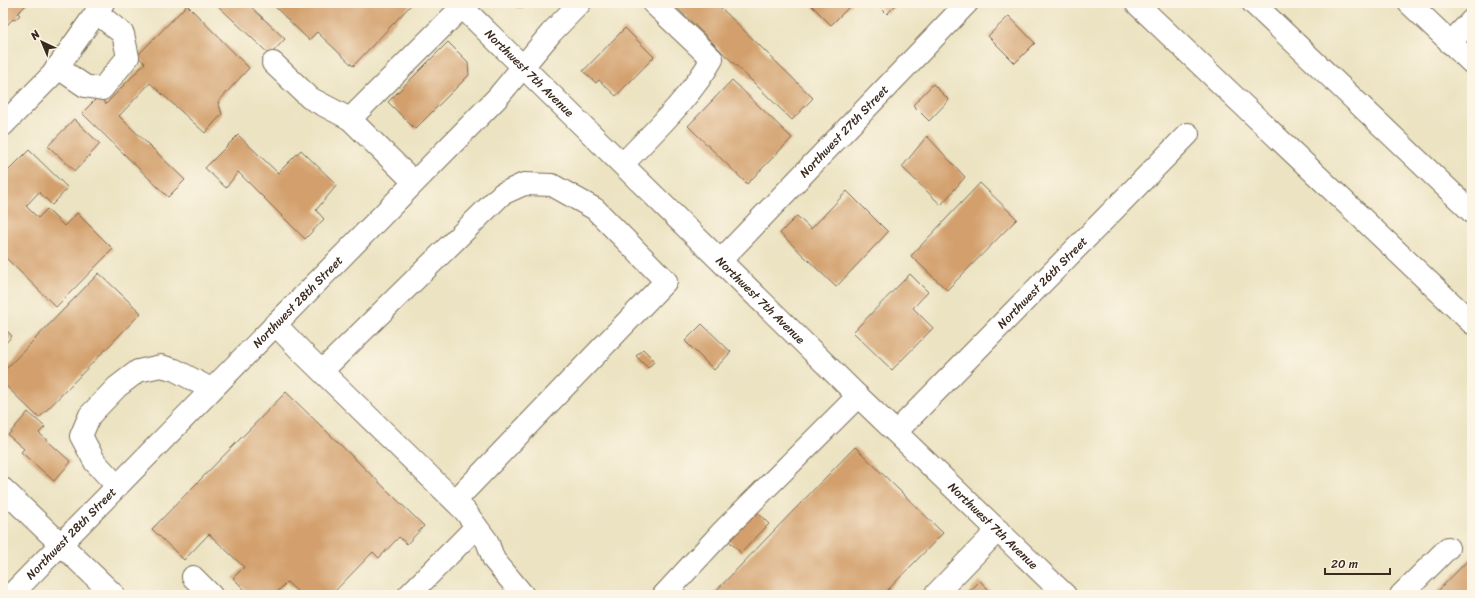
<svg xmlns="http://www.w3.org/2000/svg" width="1475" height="598" font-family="Sriracha,sans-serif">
	<rect width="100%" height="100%" fill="#fcf5e5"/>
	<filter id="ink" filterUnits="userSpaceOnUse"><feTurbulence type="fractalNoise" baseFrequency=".025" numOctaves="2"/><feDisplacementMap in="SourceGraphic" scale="8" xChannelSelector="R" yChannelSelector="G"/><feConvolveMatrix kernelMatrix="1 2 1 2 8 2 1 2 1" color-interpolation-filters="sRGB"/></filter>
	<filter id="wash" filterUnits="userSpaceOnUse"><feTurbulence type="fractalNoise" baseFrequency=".012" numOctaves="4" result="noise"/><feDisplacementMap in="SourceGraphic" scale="16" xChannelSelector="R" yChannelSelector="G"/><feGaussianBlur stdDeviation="0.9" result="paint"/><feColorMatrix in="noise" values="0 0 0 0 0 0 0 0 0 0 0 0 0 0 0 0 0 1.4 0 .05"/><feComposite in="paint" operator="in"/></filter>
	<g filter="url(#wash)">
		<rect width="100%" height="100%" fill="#ece3c2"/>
		<g id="blocks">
			<path fill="#d3a06d" d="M3,3H28L18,13L20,15L15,20L13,19L4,28L3,27Z
				M215,3H247L285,39L270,55Z
				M271,3H409L411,5L353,66L317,32L309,40Z
				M509,3H530L523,7H517Z
				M672,3H716L813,98L792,120Z
				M809,3H853L831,25Z
				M876,3H898L887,14Z
				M187,5L249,68L218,102L222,114L205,133L150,83L119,116L185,180L168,197L82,113L99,96L106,104L145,63L137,56Z
				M1009,16L1035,43L1015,63L988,36Z
				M625,28L654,57L616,96L599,80L596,83L583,71Z
				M448,42L468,62L469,75L415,129L388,102Z
				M732,80L792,138L747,184L688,126Z
				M933,84L949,100L929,121L913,105Z
				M74,119L100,144L75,171L48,146Z
				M238,135L278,173L301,150L337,185L316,210L324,219L305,239L238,172L226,188L205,168Z
				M927,136L965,177L941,205L902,167Z
				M29,150L68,188L52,205L39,192L26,206L38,218L47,209L64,226L77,213L113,249L56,307L3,255V176Z
				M980,183L1017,219L947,290L911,256Z
				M847,191L888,232L836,287L780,233L797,216L811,229Z
				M99,273L141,313L39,418L3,383V372Z
				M910,274L928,292L913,308L933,328L892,370L853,332Z
				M702,324L731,352L714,370L685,341Z
				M3,327L12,336L3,346Z
				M643,349L655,361L648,368L636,356Z
				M286,392L424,526L407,544L399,537L379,558L373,552L331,595H301L287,582L274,595H250L233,578L244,567L209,534L184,560L152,529Z
				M28,412L45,427L39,433L71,462L54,481L21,452L24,449L8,435Z
				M855,447L943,533L883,595H712Z
				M755,510L769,524L741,553L727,539Z
				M1471,557L1472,595H1437L1435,594Z
				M980,581L994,595H966Z"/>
		</g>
	</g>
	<g filter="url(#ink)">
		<use href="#blocks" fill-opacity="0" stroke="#796b57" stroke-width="1"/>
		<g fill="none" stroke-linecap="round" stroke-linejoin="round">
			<defs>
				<g id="minor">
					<path d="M1409,3L1472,63"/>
					<path d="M1450,43L1472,20"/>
					<path d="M273,63L310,98L350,119L414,182"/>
					<path d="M57,67L85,86L102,89L128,57L123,34L96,12"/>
					<path d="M350,119L462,7"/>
					<path d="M3,125L52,75L103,3"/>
					<path d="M623,164C654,131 690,98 712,59L653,3"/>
					<path id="s1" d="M721,260L967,3"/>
					<path d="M275,324L305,355L465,511L487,541L494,560L523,595"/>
					<path d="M322,371L502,194L524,184L552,185L595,209L666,281L455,501"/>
					<path id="s2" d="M896,432L1188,134"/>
					<path d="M117,486L95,462L81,436L90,415L117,387L138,371L161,366L175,370L211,389"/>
					<path d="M3,489L114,595"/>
					<path d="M193,577L211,595"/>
					<path id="s3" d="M11,595L497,98L551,33L580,3"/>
					<path d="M409,595L476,527"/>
					<path d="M664,595L723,531L858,396"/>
					<path d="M935,595L998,530"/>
					<path d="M1401,595L1448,548"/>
				</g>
				<g id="major">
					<path id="s4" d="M458,3L858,396L1065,595"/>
				</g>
				<path id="highway" d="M1136,3L1472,323
					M1253,3L1472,212"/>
			</defs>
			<use href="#minor" stroke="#796b57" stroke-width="24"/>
			<use href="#major" stroke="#796b57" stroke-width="24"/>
			<use href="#highway" stroke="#796b57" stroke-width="24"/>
			<use href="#minor" stroke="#fff" stroke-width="22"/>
			<use href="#major" stroke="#fff" stroke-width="22"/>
			<use href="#highway" stroke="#fff" stroke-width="22"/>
		</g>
	</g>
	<g text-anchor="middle" stroke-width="4" stroke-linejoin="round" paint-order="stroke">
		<g font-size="12" fill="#3b2a1e" stroke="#fcf5e5">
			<text dy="4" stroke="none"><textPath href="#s4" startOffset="100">Northwest 7th Avenue</textPath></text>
			<text dy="4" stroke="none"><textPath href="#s1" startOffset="178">Northwest 27th Street</textPath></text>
			<text dy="4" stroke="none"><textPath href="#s2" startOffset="209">Northwest 26th Street</textPath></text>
			<text dy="4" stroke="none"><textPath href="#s4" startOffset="424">Northwest 7th Avenue</textPath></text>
			<text dy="4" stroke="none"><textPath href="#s3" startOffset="410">Northwest 28th Street</textPath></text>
			<text dy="4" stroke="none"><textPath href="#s4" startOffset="748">Northwest 7th Avenue</textPath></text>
			<text dy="4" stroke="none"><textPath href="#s3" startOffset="86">Northwest 28th Street</textPath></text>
		</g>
	</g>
	<rect width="1475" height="598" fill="none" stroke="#fcf5e5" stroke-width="16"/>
	<g transform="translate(42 42) rotate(316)" stroke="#fcf5e5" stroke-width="3" paint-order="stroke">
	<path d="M0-3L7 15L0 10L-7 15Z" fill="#3b2a1e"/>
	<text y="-6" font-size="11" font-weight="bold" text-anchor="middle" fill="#3b2a1e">N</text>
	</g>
	<path d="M1325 568v6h65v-6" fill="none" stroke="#3b2a1e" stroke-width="2"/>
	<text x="1331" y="568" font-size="12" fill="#3b2a1e" stroke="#fcf5e5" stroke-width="3" paint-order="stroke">20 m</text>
</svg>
